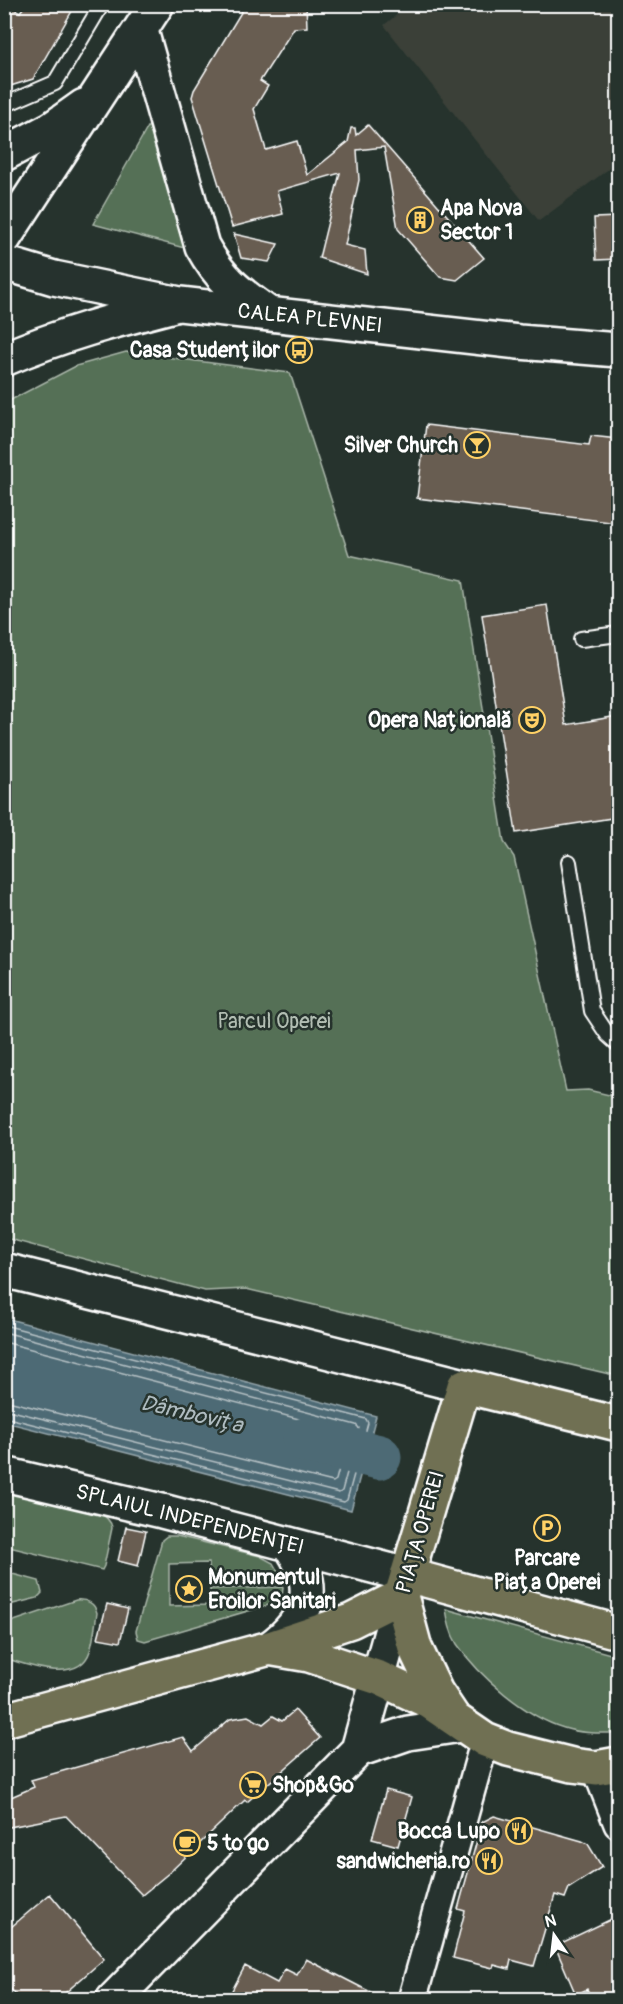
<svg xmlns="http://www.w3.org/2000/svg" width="623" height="2004" font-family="Pangolin,sans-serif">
	<rect width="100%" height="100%" fill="#26332d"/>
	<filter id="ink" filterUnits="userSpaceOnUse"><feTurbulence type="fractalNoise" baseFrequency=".0167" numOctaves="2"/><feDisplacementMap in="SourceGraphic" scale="12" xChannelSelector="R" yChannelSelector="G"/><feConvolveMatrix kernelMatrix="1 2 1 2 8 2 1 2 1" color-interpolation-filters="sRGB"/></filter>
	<g filter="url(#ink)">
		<path fill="#3a4038" d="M409,5H618V162L539,221L384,25Z"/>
		<path fill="#556f56" stroke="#aab7aa" stroke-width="1.5" d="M149,125L188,249L93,224Z
			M126,352L290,373L349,555L463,580L504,842L514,857L566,1091L588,1090L618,1097V1376L246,1289L205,1291L5,1238V403L76,366Z
			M5,1489L97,1512C104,1515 111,1519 112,1528L104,1566L102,1570L5,1546Z
			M167,1536H177L260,1556L273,1563L281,1577L210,1579L209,1563L169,1564V1606L210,1605V1589L283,1587L282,1598L272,1604L145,1641L138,1639L136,1631L162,1540Z
			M5,1572L39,1581L42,1593L37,1598L5,1606Z
			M76,1600C86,1599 95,1603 97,1613C95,1625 94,1639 90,1651C79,1685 27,1665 5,1658V1624Z
			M446,1609L618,1656V1733C600,1733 582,1734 564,1728C526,1717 479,1676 457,1644C450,1633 448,1621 446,1609Z"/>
		<path fill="#4e6a74" stroke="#95a6ac" stroke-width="1.5" d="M5,1318L376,1416L351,1510L5,1422Z"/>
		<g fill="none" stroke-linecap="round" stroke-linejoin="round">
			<path stroke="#b8c3c7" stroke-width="1.5" d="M4,1325L366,1419L368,1423L347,1500L344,1502L4,1417
				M4,1332L356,1425L359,1428L342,1491L339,1493L4,1409
				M4,1342L345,1431L348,1434L336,1480L333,1482L4,1400"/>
			<path stroke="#4e6a74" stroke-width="45" d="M305,1440L379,1457"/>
		</g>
		<path fill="#675d51" stroke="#fff" stroke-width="1.5" d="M4,4L20,12L26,4H76L33,79L4,88Z
			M246,4H306L307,27L294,28L260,81L268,86L254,109L266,150L297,141L307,175L348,142L351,128H355L356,135L368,125L484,258L457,280L440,277L398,229L384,147L357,150L359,180L345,245L365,250L367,274L319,258L340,173L277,191L283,214L232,227L192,97L194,90Z
			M618,217V259L596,260L594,218Z
			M234,234L278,244L269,262L241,258Z
			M426,425L589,445L591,436L618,439V523L417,498Z
			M547,605L566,725L618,716V817L516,833L482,615Z
			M126,1527L146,1531L138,1566L118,1561Z
			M107,1604L128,1609L120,1642L98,1638Z
			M295,1710L320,1738L247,1802L245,1800L170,1872L142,1895L66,1816L4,1828V1800L34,1787L31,1780L183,1737L193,1751L230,1719L248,1716L263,1724L273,1716L282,1721Z
			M386,1790L412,1797L398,1846L372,1839Z
			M494,1816L582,1841L588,1844L602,1867L569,1888L565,1898L555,1895L534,1966L511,1960L509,1969L494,1965L493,1968L453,1958L465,1911L458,1909L482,1822Z
			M50,1894L104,1959L57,2000H20L4,1981V1933Z
			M618,1916V2000H592L587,1989L576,1995L555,1946Z
			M306,1959L386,2000H227L245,1966L277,1983L285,1969L297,1975Z"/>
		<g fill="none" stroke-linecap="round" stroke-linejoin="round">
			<defs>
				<path id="service" d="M4,105L55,83L102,4
					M581,639L618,634
					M569,862L592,1011L608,1035L618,1044"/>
				<path id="minor" d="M596,1768L618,1824
					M412,2000L485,1740"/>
				<path id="tertiary" d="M358,1750L401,1596
					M113,2000L358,1750L408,1733L461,1725"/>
				<path id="secondary" d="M141,31L202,246C219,277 237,292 266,312
					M4,154L53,128L84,106
					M4,238L157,4
					M4,263L54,278L180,304L519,342L618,350
					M4,359C60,335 116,320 174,305
					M4,1270L464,1386
					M4,1474L162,1511L407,1575
					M270,1648C310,1618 320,1587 289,1544"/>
				<path id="primary" d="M407,1575L618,1632
					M274,1649L309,1655L379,1678L428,1701L485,1740L508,1749L572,1765L596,1768L618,1764
					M452,1716L436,1692L415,1648L401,1596L464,1386L618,1424
					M4,1720L270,1648L351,1621L401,1596"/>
			</defs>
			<use href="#service" stroke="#fff" stroke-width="18"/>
			<use href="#minor" stroke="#fff" stroke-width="32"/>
			<use href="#tertiary" stroke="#fff" stroke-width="38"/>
			<use href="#secondary" stroke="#fff" stroke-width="38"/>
			<use href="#primary" stroke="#fff" stroke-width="38"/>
			<use href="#service" stroke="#26332d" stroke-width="14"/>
			<use href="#minor" stroke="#26332d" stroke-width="27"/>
			<use href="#tertiary" stroke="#26332d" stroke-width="33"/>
			<use href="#secondary" stroke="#26332d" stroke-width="33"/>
			<use href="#primary" stroke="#706f52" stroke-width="33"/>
		</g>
	</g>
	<defs>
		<symbol id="building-ring" viewBox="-11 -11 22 22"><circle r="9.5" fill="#26332d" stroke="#ffd166" stroke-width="1.5"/><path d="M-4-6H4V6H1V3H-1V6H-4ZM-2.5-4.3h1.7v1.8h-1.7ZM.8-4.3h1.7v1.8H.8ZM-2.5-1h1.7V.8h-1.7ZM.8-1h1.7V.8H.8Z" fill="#ffd166"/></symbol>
		<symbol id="bus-ring" viewBox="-11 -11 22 22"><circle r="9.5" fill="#26332d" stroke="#ffd166" stroke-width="1.5"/><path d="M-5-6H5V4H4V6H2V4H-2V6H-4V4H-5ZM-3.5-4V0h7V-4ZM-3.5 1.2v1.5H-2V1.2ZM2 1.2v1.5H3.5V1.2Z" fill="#ffd166"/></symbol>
		<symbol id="bar-ring" viewBox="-11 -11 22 22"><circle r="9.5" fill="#26332d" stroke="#ffd166" stroke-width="1.5"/><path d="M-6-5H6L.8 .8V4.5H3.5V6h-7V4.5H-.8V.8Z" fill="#ffd166"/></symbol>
		<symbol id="theatre-ring" viewBox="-11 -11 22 22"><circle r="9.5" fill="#26332d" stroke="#ffd166" stroke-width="1.5"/><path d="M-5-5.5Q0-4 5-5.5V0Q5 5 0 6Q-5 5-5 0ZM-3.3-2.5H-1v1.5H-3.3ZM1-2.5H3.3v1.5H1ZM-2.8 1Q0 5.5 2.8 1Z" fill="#ffd166"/></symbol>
		<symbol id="parking-ring" viewBox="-11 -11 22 22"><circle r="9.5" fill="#26332d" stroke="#ffd166" stroke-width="1.5"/><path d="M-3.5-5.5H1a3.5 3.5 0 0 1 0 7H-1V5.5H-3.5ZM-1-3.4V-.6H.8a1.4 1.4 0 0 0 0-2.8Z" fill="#ffd166"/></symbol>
		<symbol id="sight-ring" viewBox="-11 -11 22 22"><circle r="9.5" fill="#26332d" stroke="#ffd166" stroke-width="1.5"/><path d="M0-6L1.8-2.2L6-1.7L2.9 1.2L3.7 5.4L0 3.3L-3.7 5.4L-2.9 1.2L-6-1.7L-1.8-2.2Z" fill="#ffd166"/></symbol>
		<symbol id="supermarket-ring" viewBox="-11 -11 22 22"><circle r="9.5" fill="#26332d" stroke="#ffd166" stroke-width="1.5"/><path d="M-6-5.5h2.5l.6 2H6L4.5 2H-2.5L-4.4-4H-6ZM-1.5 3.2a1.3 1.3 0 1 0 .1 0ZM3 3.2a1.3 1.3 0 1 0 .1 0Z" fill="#ffd166"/></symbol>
		<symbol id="restaurant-ring" viewBox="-11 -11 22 22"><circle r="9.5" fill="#26332d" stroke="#ffd166" stroke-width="1.5"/><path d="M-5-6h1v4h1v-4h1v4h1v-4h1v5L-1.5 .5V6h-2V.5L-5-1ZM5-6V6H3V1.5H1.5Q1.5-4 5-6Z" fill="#ffd166"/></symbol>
		<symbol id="cafe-ring" viewBox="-11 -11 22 22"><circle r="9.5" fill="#26332d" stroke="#ffd166" stroke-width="1.5"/><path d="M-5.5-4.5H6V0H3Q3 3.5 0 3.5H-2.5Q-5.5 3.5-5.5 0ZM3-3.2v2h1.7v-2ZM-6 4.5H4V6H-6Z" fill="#ffd166"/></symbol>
	</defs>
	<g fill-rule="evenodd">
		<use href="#building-ring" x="405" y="205" width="30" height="30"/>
		<use href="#bus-ring" x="284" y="335" width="30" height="30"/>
		<use href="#bar-ring" x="462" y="430" width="30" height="30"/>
		<use href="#theatre-ring" x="517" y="705" width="30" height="30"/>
		<use href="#parking-ring" x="532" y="1513" width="30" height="30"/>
		<use href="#sight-ring" x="174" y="1574" width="30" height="30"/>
		<use href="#supermarket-ring" x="238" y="1770" width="30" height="30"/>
		<use href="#restaurant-ring" x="504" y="1816" width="30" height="30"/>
		<use href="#cafe-ring" x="172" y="1828" width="30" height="30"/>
		<use href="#restaurant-ring" x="474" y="1846" width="30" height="30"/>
	</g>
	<g text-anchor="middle" stroke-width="5" stroke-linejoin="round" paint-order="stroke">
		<g font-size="21" font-weight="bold" fill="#fff" stroke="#26332d" text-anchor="end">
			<text x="440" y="215" text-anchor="start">Apa Nova<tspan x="440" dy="24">Sector 1</tspan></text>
			<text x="280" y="357">Casa Studenților</text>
			<text x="458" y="452">Silver Church</text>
			<text x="512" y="727">Opera Națională</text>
			<text x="547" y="1565" text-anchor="middle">Parcare<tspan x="547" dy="24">Piața Operei</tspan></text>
			<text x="208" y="1584" text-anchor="start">Monumentul<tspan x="208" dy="24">Eroilor Sanitari</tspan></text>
			<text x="272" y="1792" text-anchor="start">Shop&amp;Go</text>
			<text x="500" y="1838">Bocca Lupo</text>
			<text x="207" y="1850" text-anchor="start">5 to go</text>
			<text x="470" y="1868">sandwicheria.ro</text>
		</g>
		<g font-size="21" fill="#fff" stroke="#26332d">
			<text transform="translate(310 318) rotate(6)" y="7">CALEA PLEVNEI</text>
			<text transform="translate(190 1519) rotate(14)" y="7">SPLAIUL INDEPENDENȚEI</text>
			<text transform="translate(420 1532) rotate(-74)" y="7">PIAȚA OPEREI</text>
		</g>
		<g font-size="21" fill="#b2beb3" stroke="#26332d">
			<text x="274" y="1028">Parcul Operei</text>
		</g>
		<g font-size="22" font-style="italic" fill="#afbcc0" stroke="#26332d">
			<text transform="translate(192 1413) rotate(13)" y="8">Dâmbovița</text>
		</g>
	</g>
	<rect width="623" height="2004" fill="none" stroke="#26332d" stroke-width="24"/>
	<rect x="12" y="12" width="599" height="1980" fill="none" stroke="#fff" stroke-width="2" filter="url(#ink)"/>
	<g transform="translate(554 1935) rotate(346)" stroke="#26332d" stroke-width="4.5" paint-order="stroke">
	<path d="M0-4.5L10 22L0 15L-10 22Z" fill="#ffffff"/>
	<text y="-9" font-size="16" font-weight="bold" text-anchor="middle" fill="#ffffff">N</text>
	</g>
</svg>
